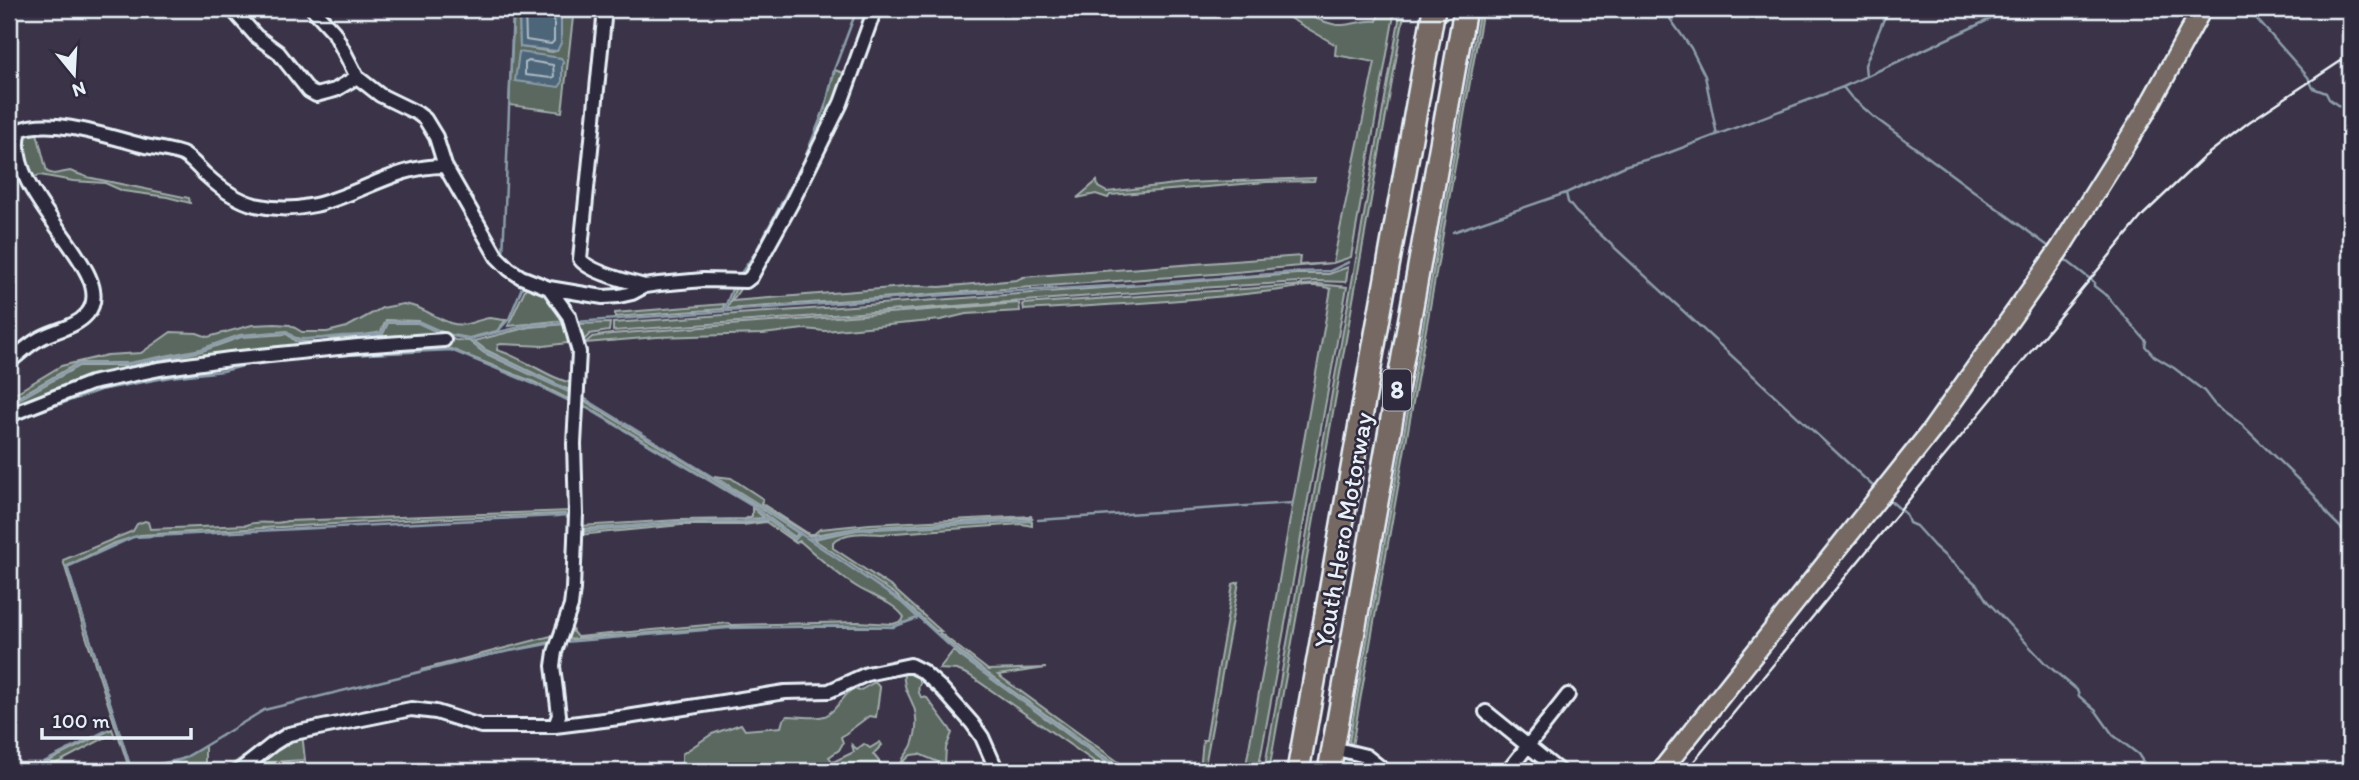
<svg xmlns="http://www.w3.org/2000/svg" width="2359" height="780" font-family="Itim,sans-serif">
	<rect width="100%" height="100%" fill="#3b3347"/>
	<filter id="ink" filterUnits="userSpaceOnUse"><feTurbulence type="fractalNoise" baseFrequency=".0143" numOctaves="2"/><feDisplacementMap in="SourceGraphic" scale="14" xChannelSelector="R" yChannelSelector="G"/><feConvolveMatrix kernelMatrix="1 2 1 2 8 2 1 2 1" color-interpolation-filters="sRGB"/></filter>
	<g filter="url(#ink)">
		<path fill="#5a685f" stroke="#a1acac" stroke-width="2" d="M514,9H519L520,47L552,52L557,51L561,10L554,9H574L562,112L509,105Z
			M1282,9C1301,9 1318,22 1337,25C1352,26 1364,19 1377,21L1380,9H1395L1351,257L1333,263L1214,274L727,309L738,282L744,283L732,301L917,286L940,287L1017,280L1023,277L1300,256L1299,265L1333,263L1375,62L1335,55L1336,45L1281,13Z
			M1401,9H1405L1269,771H1264Z
			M1480,9H1483L1352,746L1349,741Z
			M835,70L849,75L750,276L740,277C744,269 750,262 755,254C789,197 820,136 835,70Z
			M36,129L47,172L54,174L70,171L87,177L189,198L190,203L167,197L123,191L105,183L73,181L40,175L32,178L20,171L21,137Z
			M1315,178L1314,181L1267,182L1110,195L1108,198L1096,194L1077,198L1097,181L1098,187L1107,192L1184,183Z
			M1348,267L1346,282L1316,281L1215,287L613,331V323L1297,274H1329Z
			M1318,284L1347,287L1258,771H1245L1331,289C1316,282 1289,289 1272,291C1190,301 1106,305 1024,310L1023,304Z
			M527,285L545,290L566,320L508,326Z
			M1019,303L1020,311L966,314L941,320L825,331L804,329L763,334L657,337L585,343L592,337L611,334Z
			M403,304C422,306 433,317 450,323C467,328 475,320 489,318C494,318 500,320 506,320L497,331L469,338L447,334L418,321L386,320L381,332C372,335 304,341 296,338C292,337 290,333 287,331L240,335L201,349L129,363H78L9,402V397L61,366L107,355L141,353L171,332L197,333L208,337L252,325L275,324L290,325L302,332H327L347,327L382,308Z
			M724,304L723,309L615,317V313Z
			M388,323H418L455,340L469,341L484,353L575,395L574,402L534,382L451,349L266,360L99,389L27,415L31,409L157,367L9,414V405L79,366H130L202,351L241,337L287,334L295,341L321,342L344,337L368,339L383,334Z
			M610,323L609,331L590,334L579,345L574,324Z
			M567,324L575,345L567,343L544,346L501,344L498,345L497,350C525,358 547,378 575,384V393L486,350L474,341L529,327Z
			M580,398L754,504L798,533L795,537L752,505L587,407L579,405Z
			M714,476L731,478L763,499L761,503L809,534H814L820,529L870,524L1031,516L1032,518L856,528L809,536Z
			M752,507L764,518L581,529L578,526L679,520L745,519L752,516Z
			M571,511L570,518L565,514L422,519L140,535L112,544L67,566L131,768C148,778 189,756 205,746V765C222,776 228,767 241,758C246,755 252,754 258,752L234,771C200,771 165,771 130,771L83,627L63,560L133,531L137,524L145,521L148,522L150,529L247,525C259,519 274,526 287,521Z
			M768,520L795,540L800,534L809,539L902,603L918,618L893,627H727L564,640L571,621L573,632L577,637L728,623L731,625L858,622L893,624L902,621L904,617C892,601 873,597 857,587C836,574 818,557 800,541L796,543L766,522L743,525H681L578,535L580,532L679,523H745Z
			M1032,521V526L1022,524L881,534C865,533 846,531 833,542V548L893,588L941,631H936L895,594L813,539L857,530Z
			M1239,582L1204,771H1200L1203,740H1206L1233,584Z
			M556,632L555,641L421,670L551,636Z
			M940,633L988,670L1046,668L998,675L1131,771H1125L983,670L938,634Z
			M953,651L1118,771H1108L969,675L957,670L939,669Z
			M904,669L924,677C919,684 916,689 921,697L927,698L950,729L952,733L946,748L945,765L919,754L911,755L901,764C903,755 909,753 912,745C915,737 917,727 916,718C916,701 901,692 904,669Z
			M875,682L880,688L876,717L869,716L841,737L843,743L839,750L829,757L833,762L854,752L852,745L857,749L864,744L870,748L880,742L882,745L873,754L887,771H673L682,762V754L712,734L741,724L745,730L781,727L783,720L787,716C833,718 823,722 852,688L859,691Z
			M112,729L115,737L108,736L42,771H29Z
			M302,733L305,760L253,763Z"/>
		<path fill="#4e6578" stroke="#8c9dab" stroke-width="2" d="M519,9L561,10V43L557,51L520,47Z
			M519,52L561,58L564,63L562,64V83L559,87L515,81Z"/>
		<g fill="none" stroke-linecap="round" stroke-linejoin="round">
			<path stroke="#aab9c5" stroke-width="2" d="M525,9L526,40L551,44L554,41V9
				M529,61L553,65L554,77L551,78L525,75V63Z"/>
			<path stroke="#8c9dab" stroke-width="2.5" d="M1663,9L1691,48L1705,76L1717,135
				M2248,9L2308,77L2313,88L2326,93L2329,99L2350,114
				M1866,76L1865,65L1888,9
				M1843,87L1851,97L1874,117L2052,249
				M1566,193L1568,202L1576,212L1875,488
				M1453,232L1566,193L1627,165L1663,155L1843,87L2012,9
				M503,257L513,9
				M2063,258L2094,282V286L2107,296L2146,341L2145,346L2154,356L2174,368L2204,391L2214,404L2240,423L2315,496L2328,515L2350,537
				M739,276L755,253L804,160L826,105L834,70L857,9
				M724,310L734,284
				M576,322L960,294L1147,284L1295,272L1330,271L1349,262
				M498,331L509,319L523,285
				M470,340L486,352L572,393
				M305,357L451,350L534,384L571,402
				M582,397L755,503L902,602L950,646L978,668L1121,771
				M9,404L79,364H129L201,350L240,336L287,332L295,339C311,340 326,338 342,336C356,335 368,337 382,333L387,322H418L447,335L469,339L529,325L566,323
				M581,407L587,408L752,506L795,539L800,533
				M29,415L100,390L170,377L223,371L264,361
				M9,424L20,419
				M1886,497L1906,514L1909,523L1916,526L1934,546L1977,585L1987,601L2045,663L2077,690L2079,696L2096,711L2113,735L2138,754L2149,771
				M1038,520L1293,503
				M580,531L678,522H737L768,519
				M810,538L856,529L1030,520
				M564,642L728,628L854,626L893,627L920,617
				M552,643L489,655L264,710L183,759L135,769L130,766L67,567L133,537L557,516L565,515L571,522
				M26,771L109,729"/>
			<defs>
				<path id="minor" d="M232,9L256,36L278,52L309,91L316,95L335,90L357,77
					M313,9L334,32L357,77L380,95L417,113L425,119L436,137L445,166L497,257L509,269L521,277L549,288L603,297L619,296L632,293L645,286L659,284L703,280L746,281L751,277L791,204L841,103L875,9
					M605,9L580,259C589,272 629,282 645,286
					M549,288L569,316L579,352L574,444L576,514L573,589L571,606L555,652L553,666L559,715L555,726
					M9,362C19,354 28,345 39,339C54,330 75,328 87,314C123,272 0,195 20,130C51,116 113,138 145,146C157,148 170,150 182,154C191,158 198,168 206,175C220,188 236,200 255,205C333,223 377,165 445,166
					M9,415L91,383L159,369L230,359L358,346L444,340
					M1486,712L1559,771
					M1333,748L1366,756L1385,771
					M239,771L273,744L289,734L411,709L436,712L481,726H555L627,717L785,692L829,691L867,674L910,665L922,671L942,689L972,723L982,737L997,771
					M1508,771L1568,695"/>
				<path id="primary" d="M1661,771L1932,430L2059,250L2145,113L2202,9"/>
				<path id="motorway" d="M1298,771L1434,9
					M1329,771L1465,9"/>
			</defs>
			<use href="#minor" stroke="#e8f1f8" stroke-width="18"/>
			<use href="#primary" stroke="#e8f1f8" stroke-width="23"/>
			<use href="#motorway" stroke="#e8f1f8" stroke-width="26"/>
			<use href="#minor" stroke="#2f2a3d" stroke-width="12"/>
			<use href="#primary" stroke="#766964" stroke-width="18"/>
			<use href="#motorway" stroke="#766964" stroke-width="21"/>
			<path stroke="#e8f1f8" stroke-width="2.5" d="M1686,771L2143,215L2204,157L2249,122L2350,55"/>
		</g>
	</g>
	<g text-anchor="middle" stroke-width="5" stroke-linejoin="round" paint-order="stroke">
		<rect fill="#2f2a3d" stroke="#b0b5c0" stroke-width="2" x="1383" y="369.5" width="28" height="41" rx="5"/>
		<g font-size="24" font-weight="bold" fill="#e8f1f8">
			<text x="1397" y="398">8</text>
		</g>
		<g font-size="26" fill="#e8f1f8" stroke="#2f2a3d">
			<text transform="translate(1343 530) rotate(-80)" y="9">Youth Hero Motorway</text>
		</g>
	</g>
	<rect width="2359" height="780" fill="none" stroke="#2f2a3d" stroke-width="35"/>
	<rect x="18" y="18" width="2324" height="745" fill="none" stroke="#e8f1f8" stroke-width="2.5" filter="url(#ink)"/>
	<g transform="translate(74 74) rotate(162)" stroke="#2f2a3d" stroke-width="5" paint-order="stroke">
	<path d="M0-5L12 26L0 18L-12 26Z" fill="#e8f1f8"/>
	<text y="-10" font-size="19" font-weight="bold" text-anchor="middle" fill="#e8f1f8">N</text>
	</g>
	<path d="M42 728v10h149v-10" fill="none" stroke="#e8f1f8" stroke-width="3.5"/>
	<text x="52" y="728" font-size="21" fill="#e8f1f8" stroke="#2f2a3d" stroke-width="5" paint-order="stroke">100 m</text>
</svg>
